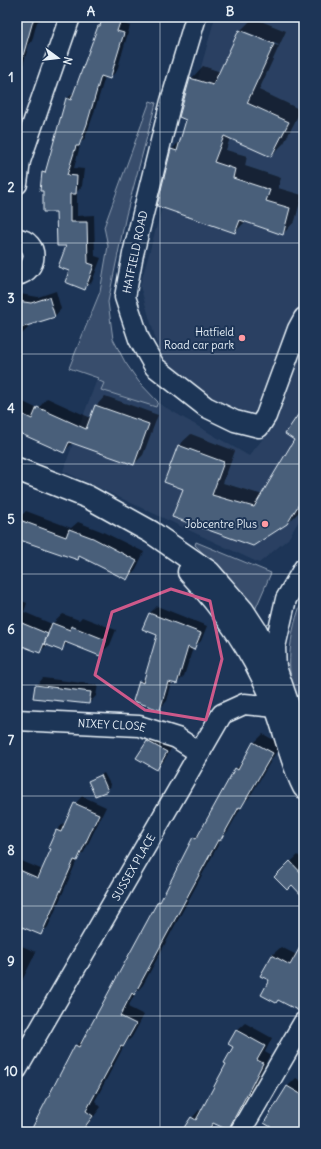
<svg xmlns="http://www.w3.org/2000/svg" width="321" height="1149" font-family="Delius,sans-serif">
	<rect width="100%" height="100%" fill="#1d3557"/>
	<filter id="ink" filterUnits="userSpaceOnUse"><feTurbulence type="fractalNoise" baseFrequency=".025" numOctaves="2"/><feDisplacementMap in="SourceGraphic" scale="8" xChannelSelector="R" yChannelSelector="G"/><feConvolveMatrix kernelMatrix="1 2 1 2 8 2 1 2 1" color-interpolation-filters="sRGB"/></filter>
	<g filter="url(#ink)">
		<path fill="#2a4162" d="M215,17H304V311L263,417L208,400L164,367L140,286Z
			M304,330V512L288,539L259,563L63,471L97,379L158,403L249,456L265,436Z"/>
		<path fill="#374d6c" stroke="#909fb2" d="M150,101L156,103L126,215L108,302L113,339L125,362L139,382L158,402L156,407L101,390L104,383L97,380L98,378L69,368L100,292L108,246L104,227Z
			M196,542L271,573L255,610L225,576L195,545Z
			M304,597V722C300,710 295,698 292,686C286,659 292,622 304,597Z"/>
		<path fill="#0007" fill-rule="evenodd" d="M17,17H44L37,22L32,41L29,44L17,87Z
			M103,17H126L124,24L130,26L117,71L109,78L105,77L93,116L85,138L81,142L74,168L84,169L82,186L77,192V216L94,215L95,256L101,258L92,282L84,289L70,270L68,245L43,173L48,168L67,99L74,92Z
			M253,18L286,31L259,90L301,110L284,143L271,156L230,138L226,150L247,156L245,166L281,178L278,188L302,195L295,221L283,234L246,221L235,232L172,149L181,140L187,119L191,79L203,66L221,72L240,31ZM244,31L279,45L278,46L244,33Z
			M56,291L61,309L55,316L28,324V328L21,335L17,334V297L20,294L38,297Z
			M105,396L158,415L143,455L134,464L73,442L64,452L17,431V403L19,400L38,409L47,398L91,418L96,406Z
			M304,408V503L299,512L287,524L166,481L179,445L191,434L235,451L223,483L263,495L295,439Z
			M26,511L71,528L78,522L101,531L144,552L135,571L127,579L81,556L77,559L17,538V512L23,514Z
			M17,599L27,603L24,612L52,624L63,614L79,620L82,617L116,630L110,645L99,655L68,643L61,649L48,644L40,652L17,640Z
			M157,606L207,626L201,641L193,648L184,676L177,683L172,682L167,701L160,708L140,682L146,676L158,634L144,629L150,613Z
			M43,678L98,685L96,696L89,703L36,686Z
			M155,734L173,745L164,761L157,768L138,758L147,741Z
			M263,734L281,744L249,798L243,804L228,831L223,836L143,985L136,992L128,1007L144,1015L132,1037L125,1044L95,1101L101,1107L82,1132H28L37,1122L76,1046L85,1037L159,902L164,897L194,838L201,831L236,769L244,760L254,743Z
			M104,773L111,786L107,790L89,782Z
			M82,796L106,807L84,852L78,858L48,927L40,934L17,924V859L43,870L52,849L49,848L57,830L64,823L66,824L75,804Z
			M298,855L304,861V896L292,884L275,877Z
			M304,942V1011H300L278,999L270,980L272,955L281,947L297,955Z
			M17,944L36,952L17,991Z
			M245,1023L272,1038L265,1052L270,1055L235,1121L228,1129L215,1122L209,1132H182L192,1118L199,1110L202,1111L227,1064L234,1046L237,1030Z
			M296,1078L304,1083V1131L279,1132L266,1123L288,1086Z"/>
		<path fill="#495e7a" stroke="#e8f1f8" d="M17,17H34L21,63H17Z
			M103,17H122L117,31L124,33L110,79L101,76L87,124L79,146H76L67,175L77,176L76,194H70V222H87L88,263L94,265L85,290L65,282L69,271L58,267L66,246H57L56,212H43V191H40L42,172L45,173L66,98L71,100L98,26H100Z
			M239,30L274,44L247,103L289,122L271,157L224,136L214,162L235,169L233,178L270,190L266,201L290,208L283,235L240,220L235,233L157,206L171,149L177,151L186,120L179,117L190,78L213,85Z
			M49,297L55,317L17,329V301L31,303Z
			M95,405L149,424L134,465L69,442L64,453L17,432V412L32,419L37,407L86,429Z
			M304,406V496L287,524L253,546L172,517L183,489L164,482L178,445L224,462L212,495L254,507L294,440L285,434Z
			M17,519L66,537L69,529L93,538L137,561L127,580L79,556L78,560L17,539Z
			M149,613L201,633L194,650L188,647L177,684L168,682L160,710L133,701L139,681L143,683L157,635L142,629Z
			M17,621L48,634L40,653L17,644Z
			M52,623L70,630L71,626L106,640L100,656L65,642L62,651L44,644Z
			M35,685L91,692L89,704L33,698Z
			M147,741L167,752L157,770L136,758Z
			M253,742L273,753L241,808L239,807L220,841L218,840L134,995L132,993L120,1016L136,1024L123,1047L121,1046L86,1111L93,1116L81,1132H30L75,1045L79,1047L158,901L160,902L193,837L196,839L235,768L238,770Z
			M101,775L108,791L95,796L88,781Z
			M74,803L99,814L77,861L74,860L41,935L17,925V869L38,878L51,849L48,848L56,830L61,832Z
			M290,861L304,876V898L292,885L287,890L274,877Z
			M304,940V1002L299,1011L278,1000L276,1003L261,995L269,980L260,976L272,955L290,965Z
			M236,1030L265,1046L257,1060L263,1063L253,1083L228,1130L213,1123L209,1129L214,1132H181L191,1117L196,1120L226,1064L224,1063L233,1047L228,1044Z
			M287,1086L304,1096V1127L301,1132H279L264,1123Z"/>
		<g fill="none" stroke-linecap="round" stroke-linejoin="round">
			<defs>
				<g id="minor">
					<path d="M196,17L171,101L133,254L125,297L139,339L155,367L206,407L235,421L259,427L266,416L298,329L304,318"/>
					<path d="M17,184L20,161L70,17"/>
					<path d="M17,239C40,241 38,271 17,275"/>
					<path d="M276,670L275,647L286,599L304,568"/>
					<path id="s1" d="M17,720L139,726L177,738L200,753"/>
					<path id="s2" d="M17,1069L222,714L244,704L276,707"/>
					<path d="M240,1132L304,1022"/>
				</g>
				<path id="primary" d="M17,469L88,497L151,532L209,572L243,611L256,631L276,670L304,752
					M189,572C226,611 256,657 276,707C286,733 291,762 304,787"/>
			</defs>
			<use href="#minor" stroke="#e8f1f8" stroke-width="23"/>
			<use href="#primary" stroke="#e8f1f8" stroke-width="25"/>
			<use href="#minor" stroke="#1d3557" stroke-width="20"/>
			<use href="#primary" stroke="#1d3557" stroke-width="22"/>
		</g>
	</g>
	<path fill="none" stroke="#cd598a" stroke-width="3" stroke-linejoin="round" d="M171,589L210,601L222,659L206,720L145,710L95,675L112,612Z"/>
	<path fill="none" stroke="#e8f1f8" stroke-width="1" stroke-opacity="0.55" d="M160,17V1132M17,132H304M17,243H304M17,354H304M17,464H304M17,574H304M17,685H304M17,796H304M17,906H304M17,1016H304"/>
	<g fill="#ff9aa2" stroke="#1d3557" stroke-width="1.5">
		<circle cx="242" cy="338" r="4"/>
		<circle cx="265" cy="524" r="4"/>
	</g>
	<g text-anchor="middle" stroke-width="4" stroke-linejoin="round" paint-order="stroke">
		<g font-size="11" fill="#e8f1f8" stroke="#1d3557">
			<text transform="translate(135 252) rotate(-78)" y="4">HATFIELD ROAD</text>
			<text dy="4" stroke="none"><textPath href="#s1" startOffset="95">NIXEY CLOSE</textPath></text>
			<text dy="4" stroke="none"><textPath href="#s2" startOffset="233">SUSSEX PLACE</textPath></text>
		</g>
		<g font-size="11" fill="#e8f1f8" stroke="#1d3557" text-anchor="end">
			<text x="234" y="336">Hatfield<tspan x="234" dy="13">Road car park</tspan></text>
			<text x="257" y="528">Jobcentre Plus</text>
		</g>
	</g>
	<rect width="321" height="1149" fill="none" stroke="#1d3557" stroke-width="44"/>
	<g transform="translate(58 58) rotate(105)" stroke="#1d3557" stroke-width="3" paint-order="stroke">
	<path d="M0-3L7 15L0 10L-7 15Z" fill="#e8f1f8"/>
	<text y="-6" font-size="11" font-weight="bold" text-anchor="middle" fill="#e8f1f8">N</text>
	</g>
	<rect x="22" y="22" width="277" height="1105" fill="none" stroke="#e8f1f8" stroke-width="1.5"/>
	<g font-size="13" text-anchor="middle" font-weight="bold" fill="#e8f1f8">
		<text x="91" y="16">A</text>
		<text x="230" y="16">B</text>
		<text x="11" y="82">1</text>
		<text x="11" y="192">2</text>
		<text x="11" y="303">3</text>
		<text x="11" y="413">4</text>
		<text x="11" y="524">5</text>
		<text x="11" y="634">6</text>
		<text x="11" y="745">7</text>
		<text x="11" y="855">8</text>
		<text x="11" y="966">9</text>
		<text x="11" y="1076">10</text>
	</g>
</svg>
